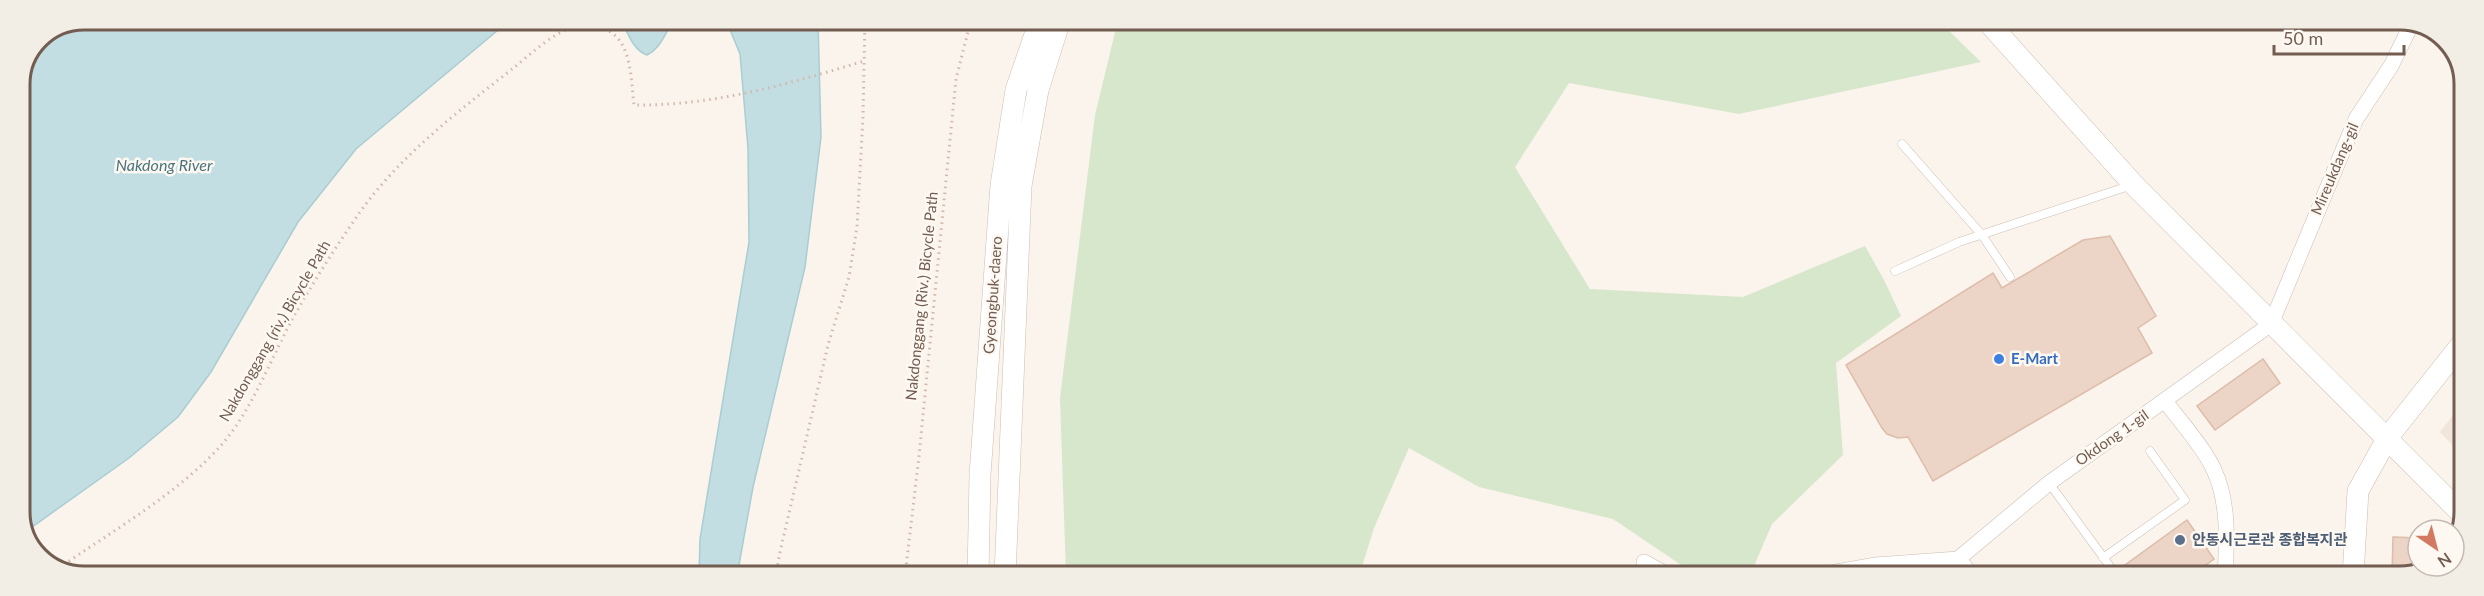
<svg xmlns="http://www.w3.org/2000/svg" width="2484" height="596" font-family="Lato,'Noto Sans KR',sans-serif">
	<rect width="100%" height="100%" fill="#faf4ec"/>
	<path fill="#f1e6db" d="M2463,402V457L2440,432Z"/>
	<path fill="#d7e7cb" d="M1118,20L1939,21L1981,62L1739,114L1569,83L1515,167L1590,289L1743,297L1865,246L1884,280L1901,316L1836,363L1843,455L1772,524L1751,573H1693L1613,519L1479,487L1409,448L1374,528L1359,576H1066L1060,398L1095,115Z"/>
	<path fill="#c2dee2" stroke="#aacdd2" stroke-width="1.5" d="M84,20H510L356,149L298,222L211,372L178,417L129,458L25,532L20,520V83L39,38Z
		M621,20H676C664,31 663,47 647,55C633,50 628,33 621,20Z
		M726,20H818L821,137L805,267L753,487L737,576H699L700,539L749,242L748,148L740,54Z"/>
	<path fill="#ecd5c7" stroke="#ddbca9" stroke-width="1.5" d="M2110,236L2156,316L2138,328L2152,353L1933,481L1908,437L1898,438L1887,434L1882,428L1846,365L1993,273L2002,288L2083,240Z
		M2263,359L2280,383L2215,430L2197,406Z
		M2187,520L2214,559L2190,576H2127L2121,568Z
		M2393,537L2418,538V571L2401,576H2392Z"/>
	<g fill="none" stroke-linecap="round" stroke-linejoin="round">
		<defs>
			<path id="lane" d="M1902,144L1982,235L2010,277
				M1895,271L1959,242L2132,185
				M2049,483L2117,576
				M2103,558L2185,500L2150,451"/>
			<path id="street" d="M2165,401C2180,421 2205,449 2214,470C2229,502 2227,542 2225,576
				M1958,559L1973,576
				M1644,562L1670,576
				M1814,576L1876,565L1958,559
				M1941,576L1958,559L2049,483L2271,324L2356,119L2391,66L2413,21"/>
			<path id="secondary" d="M1987,21L2134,185L2463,515
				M978,576L980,475L1001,185L1016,90L1040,20
				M1005,576L1021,186L1038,90L1060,20
				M2353,576L2358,491L2388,437L2464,341"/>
		</defs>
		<use href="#lane" stroke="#ccbdb3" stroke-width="9"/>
		<use href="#street" stroke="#ccbdb3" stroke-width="16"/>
		<use href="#secondary" stroke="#cebdb1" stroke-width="22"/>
		<path stroke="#d2b8aa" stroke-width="3" stroke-dasharray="1.5 4.5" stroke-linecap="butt" d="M59,568C112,531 181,492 224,442C254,406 272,356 294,316C314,281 337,245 360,212C401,155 456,113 511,70C531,54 553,32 578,25C589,23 600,25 609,31C632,44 631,81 634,105C713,106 789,84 864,61
			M778,576L776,573L780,552L828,345L849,277L857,227L863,117L865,20
			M905,576L919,456L956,79L971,20"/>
		<use href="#lane" stroke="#fff" stroke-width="8"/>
		<use href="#street" stroke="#fff" stroke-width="15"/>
		<use href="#secondary" stroke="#fff" stroke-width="21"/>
	</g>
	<circle fill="#3f7fe0" stroke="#fdf9f2" stroke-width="2" cx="1999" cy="359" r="6"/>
	<circle fill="#5c6f8a" stroke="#fdf9f2" stroke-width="2" cx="2180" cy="540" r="6"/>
	<g text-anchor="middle" stroke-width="5" stroke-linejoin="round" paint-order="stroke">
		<g font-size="15" fill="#735d51" stroke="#fdf9f2">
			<text transform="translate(2335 169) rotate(-67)" y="5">Mireukdang-gil</text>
			<text transform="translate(993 295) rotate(-86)" y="5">Gyeongbuk-daero</text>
			<text transform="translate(922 296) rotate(-84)" y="5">Nakdonggang (Riv.) Bicycle Path</text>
			<text transform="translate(275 331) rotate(-60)" y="5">Nakdonggang (riv.) Bicycle Path</text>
			<text transform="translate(2112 438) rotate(-35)" y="5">Okdong 1-gil</text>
		</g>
		<g font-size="15" font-weight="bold" fill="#366cbe" stroke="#fdf9f2" text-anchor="start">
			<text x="2011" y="364">E-Mart</text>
		</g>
		<g font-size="15" font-weight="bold" fill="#4e5e75" stroke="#fdf9f2" text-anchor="start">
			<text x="2192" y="545">안동시근로관 종합복지관</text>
		</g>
		<g font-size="16" font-style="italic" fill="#4a757c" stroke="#fdf9f2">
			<text x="164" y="171">Nakdong River</text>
		</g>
	</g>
	<path d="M0 0H2484V596H0ZM84 30H2400A54 54 0 0 1 2454 84V512A54 54 0 0 1 2400 566H84A54 54 0 0 1 30 512V84A54 54 0 0 1 84 30Z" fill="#f2ede5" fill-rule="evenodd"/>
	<path fill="none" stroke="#735d51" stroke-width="3" d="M84 30H2400A54 54 0 0 1 2454 84V512A54 54 0 0 1 2400 566H84A54 54 0 0 1 30 512V84A54 54 0 0 1 84 30Z"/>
	<g transform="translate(2436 548) rotate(145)"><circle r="28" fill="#fdf9f2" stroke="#c6bbb2" stroke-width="1.5"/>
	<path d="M0-4.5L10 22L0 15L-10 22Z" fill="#d47961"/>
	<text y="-9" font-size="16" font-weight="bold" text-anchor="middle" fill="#735d51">N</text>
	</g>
	<path d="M2274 45v9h130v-9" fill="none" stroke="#735d51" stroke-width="3"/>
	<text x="2283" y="45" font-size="18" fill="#735d51" stroke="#fdf9f2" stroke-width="4.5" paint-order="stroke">50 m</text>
</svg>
